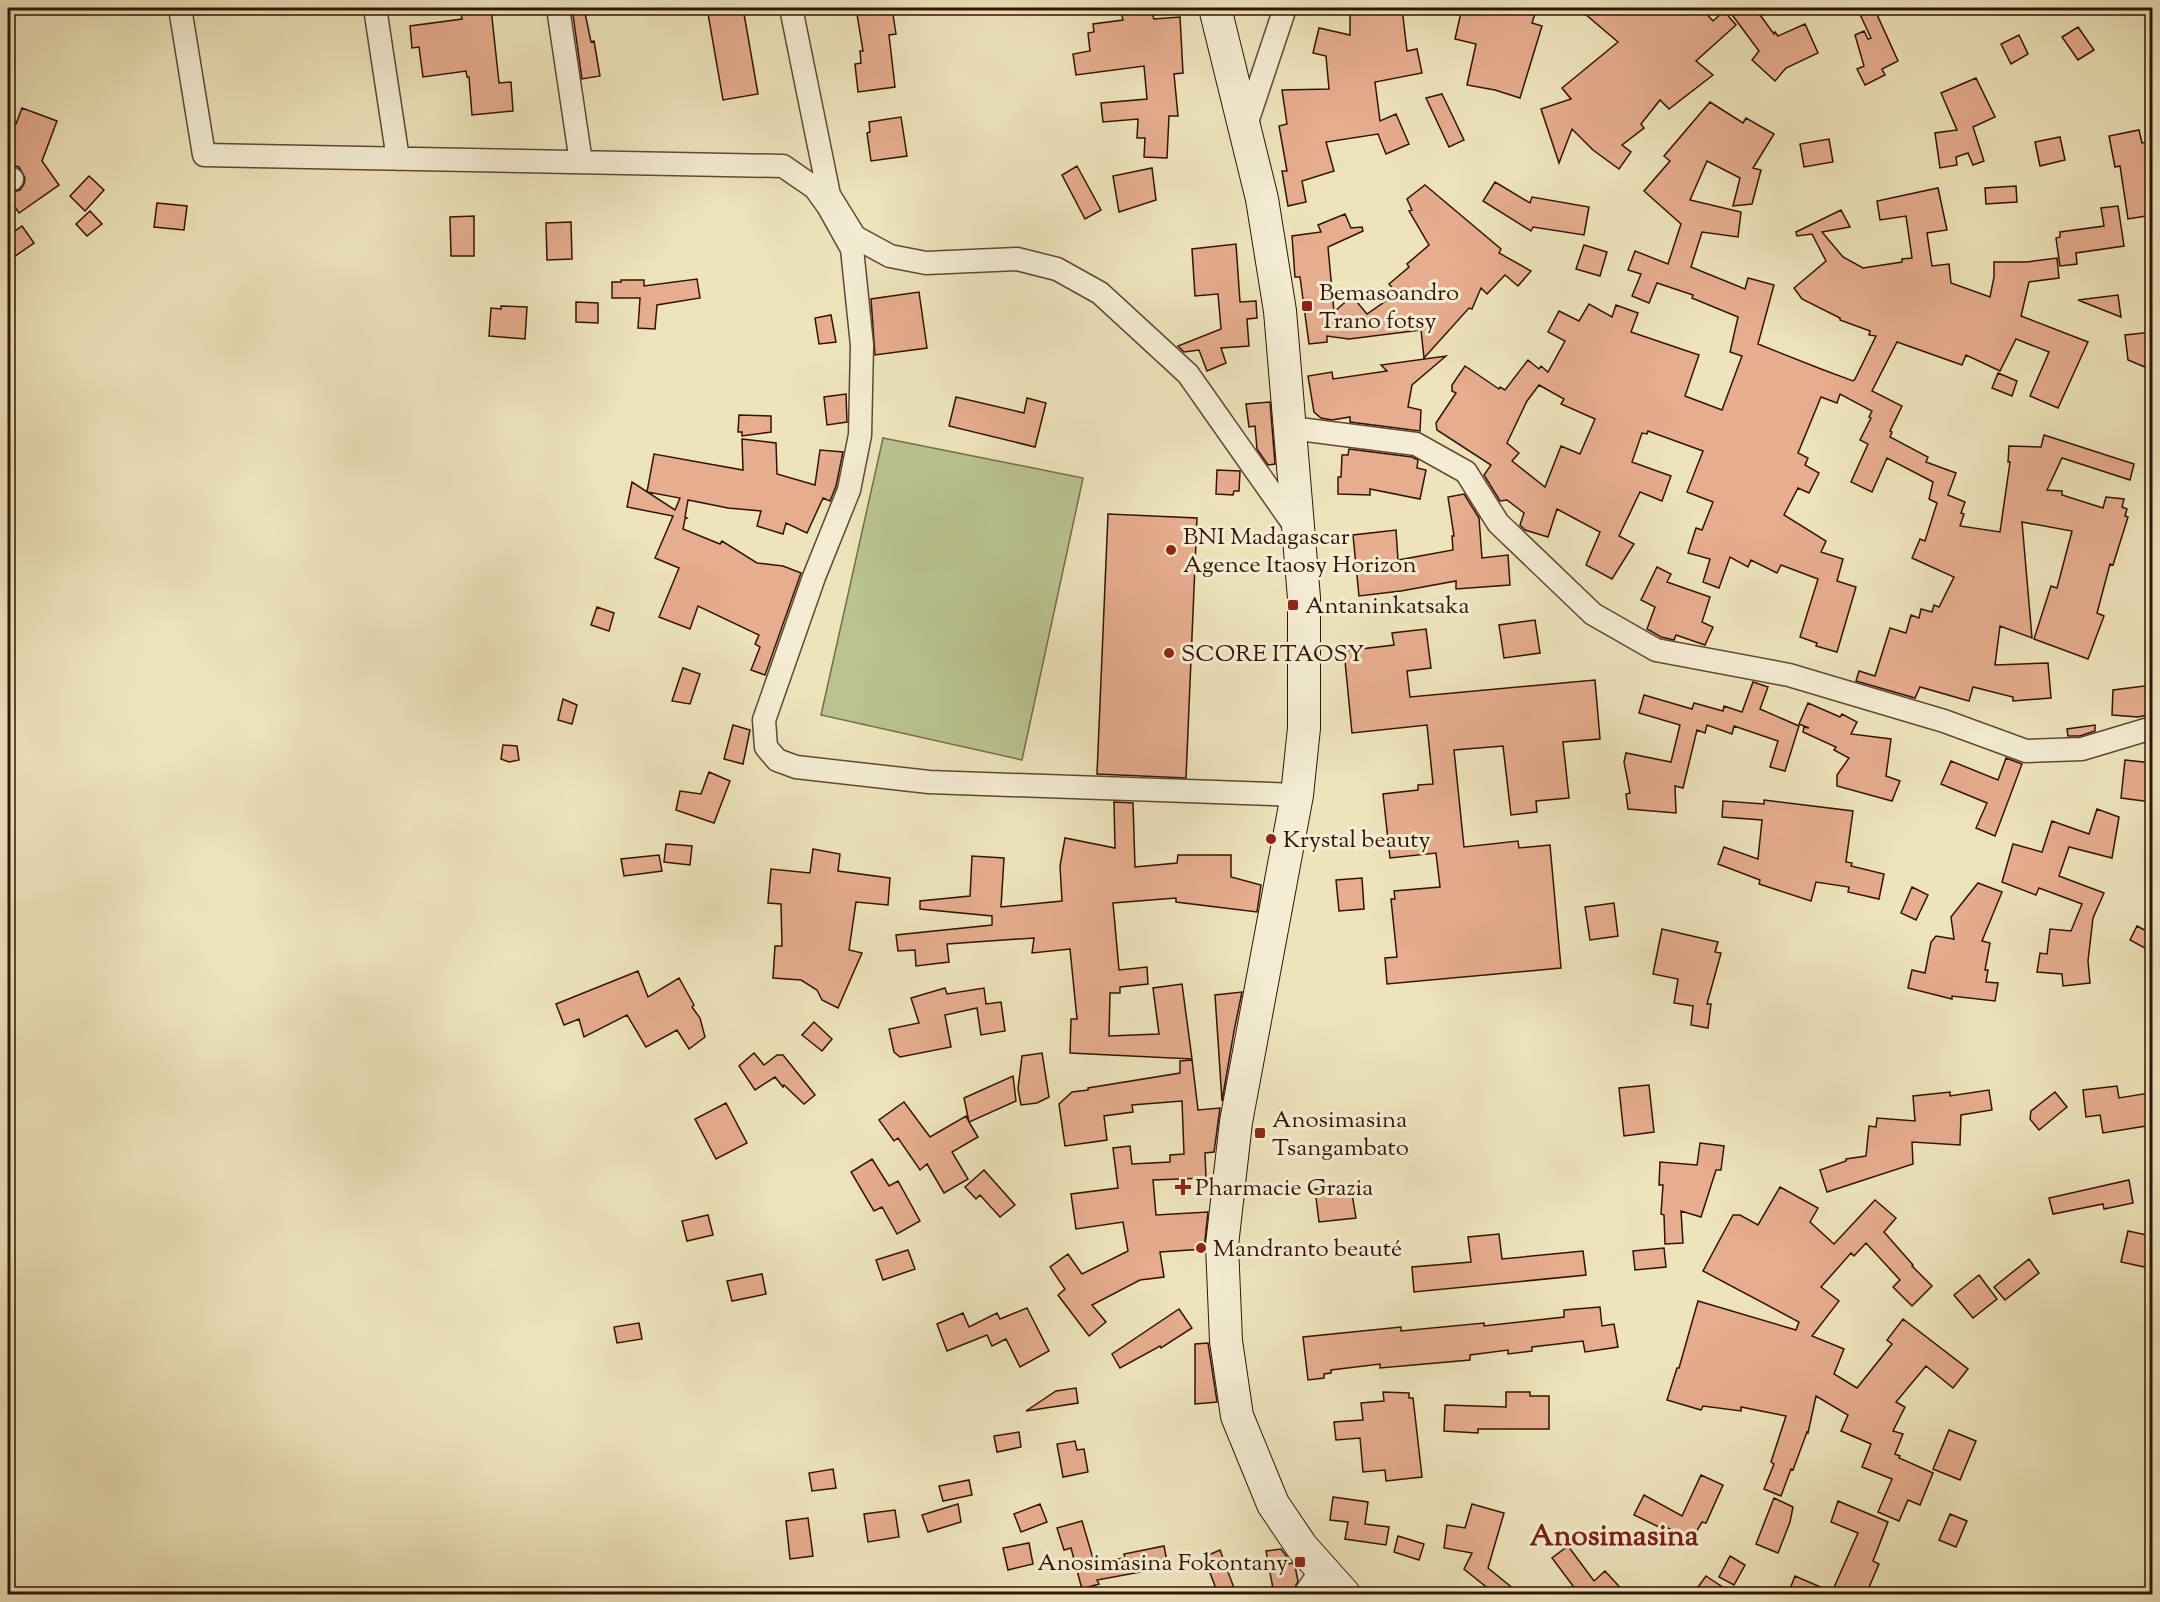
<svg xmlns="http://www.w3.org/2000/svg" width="2160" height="1602" font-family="'Sorts Mill Goudy',serif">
	<rect width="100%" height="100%" fill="#eee4bc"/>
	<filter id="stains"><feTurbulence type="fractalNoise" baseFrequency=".00333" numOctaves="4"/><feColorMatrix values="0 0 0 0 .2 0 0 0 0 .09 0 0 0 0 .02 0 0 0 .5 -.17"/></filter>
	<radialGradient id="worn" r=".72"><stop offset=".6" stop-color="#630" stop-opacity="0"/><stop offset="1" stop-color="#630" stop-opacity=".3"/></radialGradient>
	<path fill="#b9c491" stroke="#766c4c" stroke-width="1.5" d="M883,438L1083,478L1022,760L821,715Z"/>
	<path fill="#e6ad8e" stroke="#331306" stroke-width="1.5" fill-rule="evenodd" d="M460,8H491L499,83L511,82L513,111L472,115L469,77H467L466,71L423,77L419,47L412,48L410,26L462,19Z
		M572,8H584L591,42L594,41L600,76L582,79Z
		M707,8H743L758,94L723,100Z
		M856,8H892L896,34L889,35L895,87L858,92L855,64L861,63L860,51H863Z
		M1120,8H1150L1154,19L1180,17L1183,73L1174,74L1178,116H1169L1167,158L1144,157L1145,138H1137L1138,119L1103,122L1101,103L1147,99L1144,66L1076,75L1073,54L1090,51L1088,33L1094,32L1093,24L1123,20Z
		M1350,8H1402L1407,51L1417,49L1422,73L1375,82L1380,121L1396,114L1409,144L1386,154L1378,134L1326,142L1334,171L1302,181L1306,202L1288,206L1282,171H1287L1279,126L1287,124L1282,90L1329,89L1326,56L1313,53L1319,28L1350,35Z
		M1462,8H1537L1532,23L1542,26L1520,98L1495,90L1467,85L1476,44L1455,39Z
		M1578,8H1701L1713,21L1724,11L1736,25L1696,61L1713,75L1669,109L1660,100L1641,124L1644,128L1622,145L1631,152L1619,169L1593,150L1572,129L1559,163L1541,109L1571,99L1562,88L1618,42Z
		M1727,8H1755L1774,34L1775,32L1778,36L1805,24L1818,53L1786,68L1775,81L1752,60L1759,51Z
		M1857,8H1874L1898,61L1882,69L1885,75L1865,85L1857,69L1864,66L1855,35L1864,31L1868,39L1871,38Z
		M2078,27L2094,50L2078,60L2062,37Z
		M2019,35L2028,54L2011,64L2001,44Z
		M1976,78L1995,117L1973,127L1984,161L1973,165L1968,153L1956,157L1957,165L1940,168L1935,133L1957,130L1941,93Z
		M1442,94L1464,140L1449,147L1426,98Z
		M1710,102L1743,123L1746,118L1774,134L1753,168L1761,170L1752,204L1733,206L1740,178L1707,161L1690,200L1741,212L1738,237L1702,232L1691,267L1745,289L1748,278L1774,285L1758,344L1821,369L1853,381L1855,379L1876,336L1869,335L1870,331L1840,320V318L1802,299L1794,288L1826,261L1812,234L1797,236L1796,232L1841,210L1850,227L1822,232L1843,257L1863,268L1902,262V259L1912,258L1906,216L1880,220L1877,201L1938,188L1947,230L1927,233L1932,266L1949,264L1951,283L1990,297L1994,277V262H2027L2057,258L2059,278L2029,282L2021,316L2088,342L2058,408L2030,396L2049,352L2016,339L2000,371L1966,355L1962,365L1897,342L1872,391L1902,406L1890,431L1892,432L1890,437L1928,457L1926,462L1956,473L1948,495L1965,502L1961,513L1964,514L1960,526L2000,532L2010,462H2008L2009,446L2041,447L2044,435L2134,464L2130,480L2062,458L2047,490L2062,491V495L2103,508L2106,497L2124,499L2122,507L2127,509L2125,516L2128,517L2113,565L2110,564L2097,613L2104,616L2088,659L2034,639L2051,586L2057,588L2072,531L2022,522L2032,638L2000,626L1995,665L2048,663L2051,698L2013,701V697L1973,687L1969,701L1920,687L1915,698L1856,681L1859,671L1875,676L1890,628L1906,633L1911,615L1919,618L1921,609L1932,612L1934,605L1939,607L1954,577L1912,558L1920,539L1925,541L1937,503L1929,499L1933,482L1887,458L1872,492L1851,482L1868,444L1860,440L1871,418L1869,417L1872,411L1840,394L1837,403L1821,397L1798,453L1808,458L1805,465L1819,473L1809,493L1798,488L1784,515L1826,541L1821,552L1843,559L1837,581L1856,587L1837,652L1816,646L1817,643L1800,637L1818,579L1781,565L1777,573L1751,560L1748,567L1730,557L1719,588L1703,582L1710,559L1688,553L1696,528L1702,530L1713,502L1687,492L1703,451L1648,431L1647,434L1642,433L1632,462L1671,476L1662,501L1640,492L1619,536L1634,544L1612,579L1586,565L1600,532L1557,509L1548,537L1525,530L1520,525L1524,513L1507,500L1500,501L1484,475L1491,465L1437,430L1436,423L1456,393L1452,391V385L1465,366L1499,389L1500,387L1505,390L1528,360L1539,369L1541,366L1548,372L1565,341L1548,332L1559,311L1579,321L1589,304L1612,317L1616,305L1638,313L1631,332L1699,355L1685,396L1722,410L1742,356L1730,352L1738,317L1692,298L1693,295L1657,283L1649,303L1632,296L1641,274L1628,270L1635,251L1668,264L1681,224L1644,191L1670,161L1664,156ZM1539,385L1564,399L1561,404L1595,419L1580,454L1561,446L1545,487L1512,461L1519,453L1507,443L1527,401Z
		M22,108L57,121L42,161L59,185L19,213L8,197V191L13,192L20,190L24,184L25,178L19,167L8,164V121L16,124Z
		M901,117L907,156L871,161L867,133L870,132L869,122Z
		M2139,130L2142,143L2152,142V215L2128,219L2120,166L2115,167L2109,136Z
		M2060,137L2065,160L2040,166L2035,142Z
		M1829,139L1833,162L1804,167L1800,144Z
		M1077,166L1101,210L1085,219L1062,175Z
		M1152,168L1156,200L1119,212L1113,176Z
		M89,176L104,190L85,211L70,196Z
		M1495,182L1530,203L1532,197L1589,207L1584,235L1533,227L1531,231L1483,201Z
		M1425,185L1501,249L1499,253L1531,271L1518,286L1505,275L1487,294L1481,288L1472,309L1469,308L1424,358L1421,330L1349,339L1327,336V342L1309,344L1300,277H1295L1292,236L1321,232L1318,225L1345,214L1351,228L1362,227L1363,231L1328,247L1334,312L1352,296L1367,314L1397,293L1389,284L1409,267L1407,264L1429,245L1409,211L1412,210L1407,199Z
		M2016,186L2017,202L1986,204L1985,188Z
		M157,203L187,206L184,230L154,227Z
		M2118,206L2124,246L2076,253L2077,264L2060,266L2056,238L2060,237V232L2104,226L2101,208Z
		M90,211L102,224L87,236L76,224Z
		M474,216V256H451L450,217Z
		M571,222L572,259L547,260L546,223Z
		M22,226L34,243L8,261V236Z
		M1236,244L1240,302L1256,301L1257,318L1247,319L1249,346L1221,348L1226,363L1207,371L1199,350L1184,352L1178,346L1221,329L1218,294L1195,296L1192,249Z
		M1584,245L1607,252L1600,276L1576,269Z
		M697,279L700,298L657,305L655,329L638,328L640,298H612V282H621V280H644V286Z
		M919,292L927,348L875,355L871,299Z
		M2118,295L2121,317L2078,300Z
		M576,302L598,303V323L576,322Z
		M501,306L527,307L525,339L489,336L491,308L501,309Z
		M831,315L836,342L819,344L815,318Z
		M2152,332V370L2128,360L2125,335Z
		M1446,356L1412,385L1408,407L1421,410L1420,431L1350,422V417L1332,420L1321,418L1314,412L1308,376L1332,372L1333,379L1387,371L1381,365Z
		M1998,373L2017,381L2012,396L1992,388Z
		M846,394L847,422L827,425L824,397Z
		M956,397L1024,413L1027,398L1046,403L1035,447L949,426Z
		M1270,402L1275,464L1268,465L1257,449L1255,426L1249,427L1246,404Z
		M739,415L771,416V432L742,436V432H738Z
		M742,439L776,443L777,474L815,485L820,450L843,452L836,486L830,501L823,498L807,533L786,523L783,534L757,526L761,511L728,508L688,500L685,517L687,518L685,519L683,529L720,544L722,541L757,563L783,566L801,573L765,675L751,670L760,647L755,644L759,635L698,606L690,629L659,617L679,568L655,558L673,516L627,507L632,482L675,510L680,498L647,492L654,454L743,470Z
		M1349,449L1412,457L1418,460L1417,468L1426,470L1420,499L1370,489V495L1338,494V477H1341L1342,455H1348Z
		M1217,470L1240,471L1239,491H1234L1233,495L1216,494Z
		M1464,494L1479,518L1482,558L1508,555L1510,585L1456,589V581L1401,591L1359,596L1353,535L1396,530L1398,560L1453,550L1452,536H1454L1448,497Z
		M1108,514L1197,518L1186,778L1097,774Z
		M1657,567L1671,574L1667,582L1710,597L1702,622L1713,627L1705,645L1676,635L1674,640L1661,637L1647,629L1655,607L1641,600Z
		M597,607L614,613L609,631L591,625Z
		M1535,620L1540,653L1504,658L1499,625Z
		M1426,629L1431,668L1407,671L1410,697L1595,680L1600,739L1563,742L1569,798L1536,801L1537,812L1511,815L1503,746L1454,750L1464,847L1518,841L1519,848L1550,845L1561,968L1387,984L1385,958L1397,957L1391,899H1395L1394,891L1440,887L1436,853L1390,858L1383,794L1418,790V785L1433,784L1427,725L1352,733L1344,651L1394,645L1392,633Z
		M683,668L700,674L690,704L672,701Z
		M1753,682L1768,687L1760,709L1799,726L1785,771L1770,767L1778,741L1734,726L1732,734L1707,725L1705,733L1697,730L1683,788L1675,786L1676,813L1628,809L1626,794L1630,793L1624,762L1626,753L1671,762L1680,725L1639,713L1644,695L1692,709L1694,703L1723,711L1724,706L1742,712Z
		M2152,685V714L2138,717L2112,715L2113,690Z
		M563,699L577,705L572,724L558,720Z
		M1808,703L1840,717L1842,714L1857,722L1851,734L1891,739L1886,776L1900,781L1892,801L1837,786V775L1849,758L1834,750L1836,747L1803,732L1804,727L1809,728L1799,724Z
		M733,725L750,730L743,764L724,759Z
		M2095,725V731L2080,736H2068L2067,729Z
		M503,745L517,746L519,760L509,762L501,759Z
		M2006,758L2022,764L1995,836L1976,828L1987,803L1941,784L1951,761L1998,780Z
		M2125,760L2152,763L2151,802L2121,798Z
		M709,772L730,781L714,823L676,810L680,791L701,794Z
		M1764,800L1853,811L1846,862L1852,863L1851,866L1884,874L1879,899L1848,892L1849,887L1816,882L1811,901L1759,884L1760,880L1718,864L1724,847L1758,859L1762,820L1722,817L1723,801L1764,804Z
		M1114,802L1133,803L1135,867L1177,863L1178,855H1231V877L1261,885L1257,912L1176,902V898L1113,903L1119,970L1147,967L1148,984L1120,987V993H1110L1109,1036L1159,1034L1153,988L1182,984L1192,1059L1070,1053L1071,1019H1077L1070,949L1032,953L1034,938L947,944L949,962L916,966L915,950L898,951L896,935L992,925V916L920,909V901L970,896L972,856L1004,858L1001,907L1062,901L1060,866L1065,838L1115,848Z
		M2097,809L2119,817L2112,858L2069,847L2059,876L2104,893L2093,918L2088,961L2090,983L2063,986L2062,974L2037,972L2040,953L2047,954L2050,929L2071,931L2082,904L2039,888L2036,895L2002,882L2013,844L2042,852L2052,821L2089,834Z
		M666,844L692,846L690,865L664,862Z
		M813,849L840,854L838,871L890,878L888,905L856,902L849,950L862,953L838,1008L822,1000L817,990L801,980L773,978L775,946H782L781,904L768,903L771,869L810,873Z
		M659,855L662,871L624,876L621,859Z
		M1362,878L1364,909L1339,911L1336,880Z
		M1978,883L2002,892L1982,941L1990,943L1985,970H1988L1986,982L1998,983L1995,1001L1952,996V999L1908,988L1912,970L1925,973L1931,942L1936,936L1954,939L1951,917Z
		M1912,887L1928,895L1916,920L1901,913Z
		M1614,903L1618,936L1590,940L1585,907Z
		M2137,926L2152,934V952L2130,940Z
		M1662,929L1718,942L1715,952L1721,953L1707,1004H1711L1708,1028L1691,1025L1693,1006L1674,1003L1678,979L1653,974Z
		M638,971L648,997L679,978L694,1005L692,1007L700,1018L705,1037L689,1049L677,1030L646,1047L627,1015L584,1037L579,1019L564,1025L556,1004Z
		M945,988L947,994L984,988L986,1004L1001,1002L1005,1031L981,1035L977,1008L945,1015L951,1047L900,1057L894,1052L889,1029L919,1023L911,998Z
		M1242,992L1234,1031L1222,1101L1215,995Z
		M814,1022L832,1039L822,1051L802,1035Z
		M754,1053L764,1065L777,1055H783L815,1095L804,1104L784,1085L783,1087L775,1077L755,1090L739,1066Z
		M1042,1053L1049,1097L1037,1103L1021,1105L1018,1089L1022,1056Z
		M1192,1060L1198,1110L1220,1108L1214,1152L1205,1153L1206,1178L1153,1180L1156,1215L1208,1212L1204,1249L1160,1252L1164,1277L1140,1280L1092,1305L1106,1322L1089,1336L1058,1295L1065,1289L1050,1267L1068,1254L1082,1274L1128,1251L1123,1222L1076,1229L1071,1194L1118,1188L1113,1148L1130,1146L1132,1164L1170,1162V1155L1184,1154L1182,1101L1132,1105L1133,1112L1104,1116L1107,1140L1065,1146L1059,1104L1072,1092L1088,1090V1088L1180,1073V1061Z
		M1013,1076L1016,1101L969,1122L978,1137L952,1152L968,1179L944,1193L927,1164L920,1170L898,1138L894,1141L879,1120L904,1102L930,1137L966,1116L969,1122L964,1098Z
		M1649,1085L1654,1132L1624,1136L1619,1088Z
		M2117,1086L2119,1098L2149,1093L2152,1125L2103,1133L2100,1115L2086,1117L2083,1090Z
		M1989,1090L1992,1110L1961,1115L1960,1145L1912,1142L1913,1164L1827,1192L1820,1170L1846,1161V1159L1866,1156L1869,1126L1876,1127L1877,1118L1915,1121L1913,1096L1950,1092V1096Z
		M2055,1092L2067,1107L2039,1130L2030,1119L2031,1111Z
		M726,1103L747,1143L716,1159L695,1119Z
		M1700,1143L1724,1146L1721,1170H1716L1701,1217L1681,1211L1683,1243L1665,1244L1664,1215L1661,1214L1663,1185H1659L1660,1162L1697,1165Z
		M872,1159L889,1186L898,1181L920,1221L897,1234L882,1207L874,1211L851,1172Z
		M984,1170L1015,1205L1000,1217L980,1195L976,1199L965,1187Z
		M2129,1180L2133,1203L2104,1209L2103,1204L2053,1214L2049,1198Z
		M1332,1187L1333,1192L1343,1191V1195L1352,1194L1356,1218L1319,1222L1315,1189Z
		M1780,1187L1818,1208L1810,1222L1834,1244L1875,1200L1896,1218L1884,1232L1913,1265L1912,1266L1932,1286L1912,1306L1893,1287L1900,1280L1866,1243L1854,1256L1851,1253L1821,1287L1839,1301L1812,1336L1844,1349L1834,1374L1857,1388L1892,1344L1887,1340L1903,1319L1968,1369L1953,1388L1926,1366L1896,1402L1905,1407L1893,1431L1903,1434L1895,1454L1900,1456L1899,1458L1933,1473L1920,1505L1908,1500L1899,1521L1878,1512L1892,1479L1862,1467L1871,1444L1841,1431L1848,1415L1816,1396L1808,1433L1807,1432L1793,1470L1791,1469L1781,1496L1764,1489L1774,1464L1771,1462L1786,1416L1741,1407V1411L1703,1406L1701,1410L1667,1400L1677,1368H1679L1698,1301L1796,1330L1799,1322L1703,1271L1733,1215H1740L1758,1225Z
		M708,1215L713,1235L687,1241L682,1221Z
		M2128,1231L2152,1236V1250L2149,1268L2121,1262Z
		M1499,1234L1502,1259L1583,1251L1586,1275L1414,1292L1412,1267L1471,1262L1468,1237Z
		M1664,1248L1666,1267L1635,1270L1633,1251Z
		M908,1250L915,1269L883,1280L876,1260Z
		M2029,1259L2039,1273L2005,1300L1994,1287Z
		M762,1274L766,1294L732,1301L727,1281Z
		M1979,1275L1997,1299L1973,1318L1954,1295Z
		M1600,1307L1602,1326L1614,1324L1618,1347L1585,1352L1583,1341L1532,1347V1351L1508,1354V1350L1470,1355V1360L1380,1368V1364L1331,1370V1373L1324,1374V1378L1308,1380L1303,1337L1401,1327V1331L1484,1323V1326L1564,1317V1310Z
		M1027,1308L1049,1351L1020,1367L1006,1339L992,1346L987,1335L947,1351L937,1324L963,1313L969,1327L997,1313L1000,1319Z
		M1179,1309L1192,1328L1161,1348L1160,1346L1120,1368L1112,1354Z
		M639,1323L642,1339L617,1343L614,1327Z
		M1208,1343L1217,1402L1195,1404V1344Z
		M1076,1388L1078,1403L1026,1411L1056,1391Z
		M1383,1392L1409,1393V1398H1413L1422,1477L1386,1481L1385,1470L1363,1472L1360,1438L1336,1440L1334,1422L1363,1420L1361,1403L1384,1401Z
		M1506,1392H1530V1396H1549V1429H1478V1433L1444,1431L1445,1405L1506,1407Z
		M1949,1430L1976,1441L1960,1480L1933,1469Z
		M1019,1432L1021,1447L997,1452L994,1436Z
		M1075,1441L1077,1450L1084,1449L1088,1472L1063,1477L1057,1444Z
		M833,1469L836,1488L812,1491L809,1473Z
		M1701,1475L1723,1485L1706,1523L1702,1522L1691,1541L1661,1524L1659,1527L1634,1515L1644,1495L1682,1516Z
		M969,1480L972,1495L943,1501L939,1486Z
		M1333,1497L1368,1502L1365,1524L1389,1527L1386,1545L1345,1539L1348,1522L1330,1520Z
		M1774,1498L1793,1507L1790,1522L1778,1553L1756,1544Z
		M1838,1501L1888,1522L1873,1561L1879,1564L1866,1594H1788L1795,1576L1832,1592L1858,1533L1831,1522Z
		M958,1504L961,1522L928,1532L922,1515Z
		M1040,1504L1047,1522L1021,1532L1014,1514Z
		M1472,1504L1504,1513L1488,1568L1520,1594H1495L1464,1569L1472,1553L1444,1548L1447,1525L1465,1528Z
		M895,1510L899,1537L868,1542L864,1514Z
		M1950,1514L1967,1521L1956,1547L1939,1540Z
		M808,1518L813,1556L790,1559L786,1521Z
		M1082,1521L1094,1562L1125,1558L1124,1554L1164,1546L1168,1567L1097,1580L1099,1584L1082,1589L1071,1548L1064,1550L1057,1528Z
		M1398,1536L1424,1544L1419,1560L1394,1552Z
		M1029,1543L1033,1564L1008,1570L1003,1548Z
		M1568,1546L1594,1581L1605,1571L1626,1594H1579L1552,1558Z
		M1281,1549L1287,1557L1288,1564L1292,1563L1295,1566L1298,1581L1292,1593L1274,1594L1266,1551Z
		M1220,1550L1234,1588L1218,1594L1204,1557Z
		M1730,1556L1745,1565L1734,1585L1719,1577Z
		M1706,1576L1733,1594H1693Z"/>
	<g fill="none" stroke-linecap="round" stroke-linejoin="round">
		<defs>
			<path id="street" d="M180,8L204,155L783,166L815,188L828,206L852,249L862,345L860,435L849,490L814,577L764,720L766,747L777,760L796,767L929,782L1297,795
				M375,8L398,159
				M558,8L581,162
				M791,8L829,195L855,237L890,256L926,263L1017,259L1057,269L1100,293L1188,374L1297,529
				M1245,128L1285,8
				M8,177L12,179
				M1291,428L1416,444L1466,472L1498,523L1593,614L1656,650L1789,675L1944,721L2026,751L2082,749L2152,728
				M1305,1594L1322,1569"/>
			<path id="secondary" d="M1215,8L1262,199L1280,311L1304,598V728L1297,795L1236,1122L1222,1245L1226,1341L1237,1416L1273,1504L1302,1547L1344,1594"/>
		</defs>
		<use href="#street" stroke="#624734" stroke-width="25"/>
		<use href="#secondary" stroke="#331306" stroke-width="34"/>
		<use href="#street" stroke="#f4edd3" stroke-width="22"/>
		<use href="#secondary" stroke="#f4edd3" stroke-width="32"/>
	</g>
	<g fill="#8f2418" stroke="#f4edd3" stroke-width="2">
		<rect x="1301" y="300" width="12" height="12" rx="3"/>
		<circle cx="1171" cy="550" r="6"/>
		<rect x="1287" y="599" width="12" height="12" rx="3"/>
		<circle cx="1169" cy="653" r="6"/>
		<circle cx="1271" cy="839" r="6"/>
		<rect x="1254" y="1127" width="12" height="12" rx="3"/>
		<path d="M1180 1178h6v6h6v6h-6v6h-6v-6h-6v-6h6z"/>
		<circle cx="1201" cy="1248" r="6"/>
		<rect x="1294" y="1556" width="12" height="12" rx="3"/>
	</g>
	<g text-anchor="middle" stroke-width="6" stroke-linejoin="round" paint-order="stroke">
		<g font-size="24" fill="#331306" stroke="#f4edd3" text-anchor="start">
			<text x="1319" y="300">Bemasoandro<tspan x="1319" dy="28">Trano fotsy</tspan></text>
			<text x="1183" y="544">BNI Madagascar<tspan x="1183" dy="28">Agence Itaosy Horizon</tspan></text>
			<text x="1305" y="613">Antaninkatsaka</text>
			<text x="1181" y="661">SCORE ITAOSY</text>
			<text x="1283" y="847">Krystal beauty</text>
			<text x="1272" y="1127">Anosimasina<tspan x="1272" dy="28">Tsangambato</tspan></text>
			<text x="1195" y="1195">Pharmacie Grazia</text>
			<text x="1213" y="1256">Mandranto beauté</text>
			<text x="1288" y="1570" text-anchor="end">Anosimasina Fokontany</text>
		</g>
		<g font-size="30" font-weight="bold" fill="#7a1f14" stroke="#f4edd3">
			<text x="1614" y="1545">Anosimasina</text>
		</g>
	</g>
	<rect width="2160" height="1602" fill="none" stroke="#eee4bc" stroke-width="30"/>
	<rect x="9" y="9" width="2142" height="1584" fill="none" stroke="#331306" stroke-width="3"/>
	<rect x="15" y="15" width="2130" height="1572" fill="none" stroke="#331306" stroke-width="1.5"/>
	<rect width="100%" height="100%" filter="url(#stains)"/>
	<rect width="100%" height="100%" fill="url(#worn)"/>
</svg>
